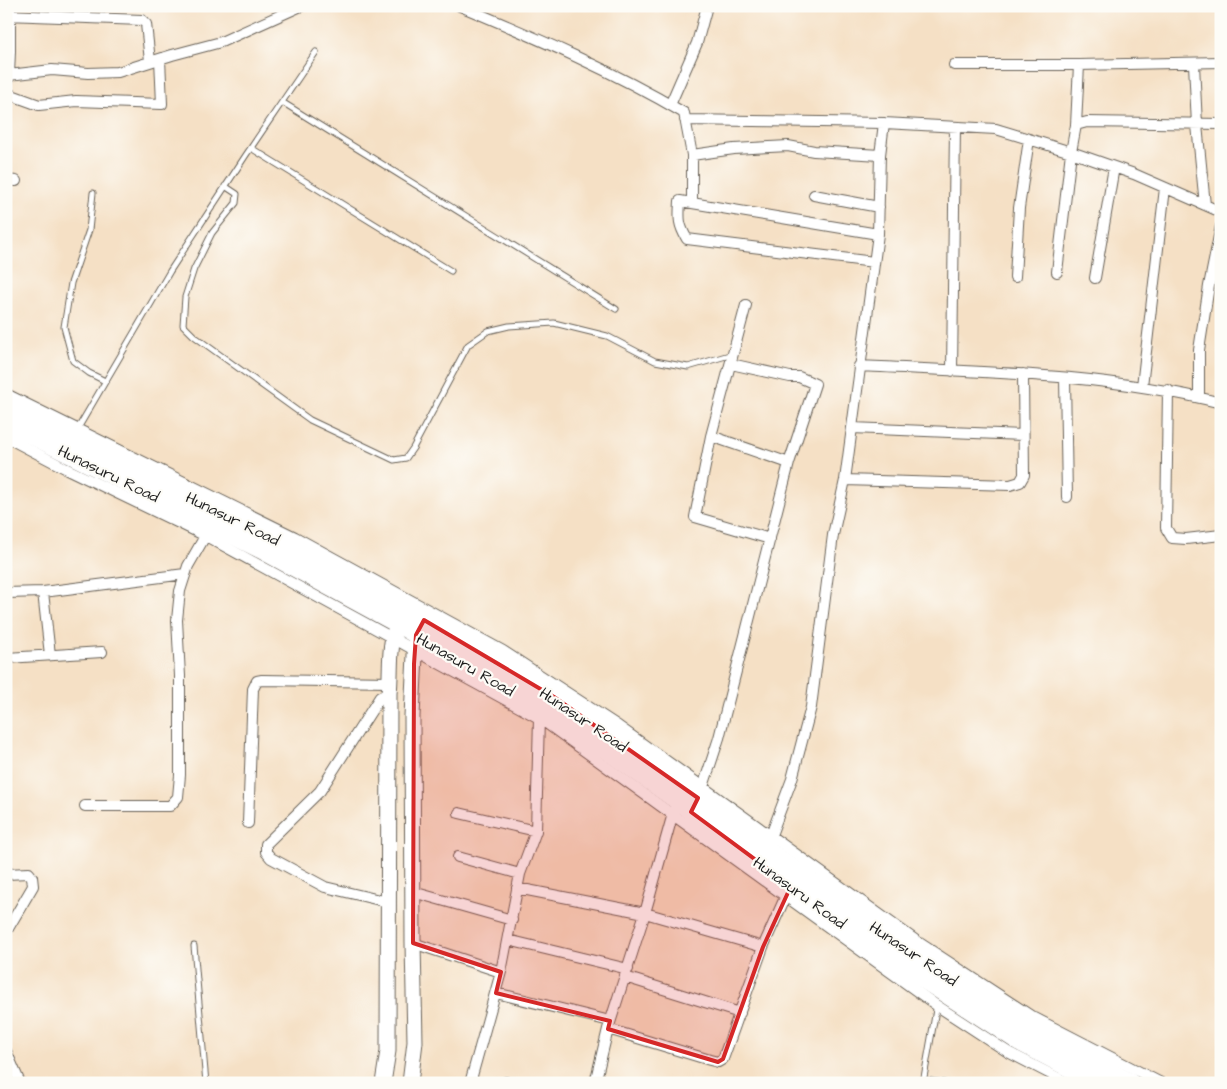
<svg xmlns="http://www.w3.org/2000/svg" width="1227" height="1089" font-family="'Architects Daughter',sans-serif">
	<rect width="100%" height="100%" fill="#fdfcf7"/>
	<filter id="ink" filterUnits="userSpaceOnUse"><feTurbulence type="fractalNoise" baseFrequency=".02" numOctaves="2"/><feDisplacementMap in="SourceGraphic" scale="10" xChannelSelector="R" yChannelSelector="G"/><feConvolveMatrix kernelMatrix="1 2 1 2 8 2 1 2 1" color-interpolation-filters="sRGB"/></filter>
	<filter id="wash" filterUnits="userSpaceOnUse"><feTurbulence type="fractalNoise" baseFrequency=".0096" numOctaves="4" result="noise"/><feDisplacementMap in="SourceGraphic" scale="20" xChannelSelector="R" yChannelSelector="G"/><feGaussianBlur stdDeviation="1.12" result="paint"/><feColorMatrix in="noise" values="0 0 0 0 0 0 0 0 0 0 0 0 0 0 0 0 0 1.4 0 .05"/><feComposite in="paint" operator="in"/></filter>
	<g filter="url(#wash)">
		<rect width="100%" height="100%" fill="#f5e0c5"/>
	</g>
	<g filter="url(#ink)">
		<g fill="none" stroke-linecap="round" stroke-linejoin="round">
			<defs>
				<path id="lane" d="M282,102L616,309
					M251,148L451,271
					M225,186L237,194L236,203L212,233L194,269L185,297L183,325L194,336L310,420L394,460L406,458L413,448L468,345L488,331L509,326L554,323L607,336L655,361L688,367L733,354
					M93,193L89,230L71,283L64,327L73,361L89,373L105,381
					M77,430L170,271L246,155L316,52
					M194,946L206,1083
					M923,1080L944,1083
					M923,1083L937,1004"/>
				<path id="street" d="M460,6C537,38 613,71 684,113L692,155V202
					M6,15L142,20L146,24L150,61
					M1194,64L1197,125L1205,205
					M954,65H1079L1221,62
					M6,76L9,75L10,51V6
					M6,88L9,75L52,70L88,73L118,72L172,55L221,42L301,6
					M6,93L39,105L76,101L162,104L160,59
					M670,105L697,43L707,6
					M685,120L884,123L996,129L1071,152L1134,174L1221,212
					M1076,125L1079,65
					M692,155L734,149L788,146L814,151L880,155
					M6,180L16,181
					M814,195L879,207
					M874,262L687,239C678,224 679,218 680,201L878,234
					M1057,272L1071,152L1076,125L1087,122L1221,124
					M1015,277L1019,208L1029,139
					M1095,278L1114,167
					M746,305L711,436L695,517L770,539
					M859,366C980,372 1103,373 1221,403
					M952,371L955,127
					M1065,378L1067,497
					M1142,386L1165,188
					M1168,390L1166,528L1172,538L1186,539L1221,535
					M6,394L295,537L503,651L618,726L918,942L1031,1016L1161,1083
					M1199,397V350L1209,286L1221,226
					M852,428L1023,435
					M711,436L789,463
					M6,437L65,468L206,536L539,718L936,1005L1008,1052L1068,1083
					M845,480L1010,485L1020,482L1024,475L1023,374
					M43,592L50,655
					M6,593L43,592L185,574
					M7,658L102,652
					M701,793L719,738L789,463L815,384L799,377H790L731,364
					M85,806H170L178,797L180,775V676L177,620L180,591L188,566L208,531
					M459,813L536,831
					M248,823L253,689L257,681L262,680L390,682
					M768,843L792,779L811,707L833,535L845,480L878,234L880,155L884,123
					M458,857L520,874
					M6,874L29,873L32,877L33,886L6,932
					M517,888L645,913L763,947L788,891
					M413,892L512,920
					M388,902L325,887L271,858L266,852V844L320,791L380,697L389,693
					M508,940L628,969
					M413,943L501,972L520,874L536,831L539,718L541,715
					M625,977L740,1013
					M496,993L610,1021
					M608,1029L710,1060L718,1062L723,1059L763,947
					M6,1051L20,1083
					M506,1082L508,1083
					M470,1083L501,972
					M595,1083L608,1029L645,913L674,810"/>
				<path id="secondary" d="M383,1083L388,1051L389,693C392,668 386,635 404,615
					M410,1083L415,1042L413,943L412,716L416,635L421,626"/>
				<path id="highway" d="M6,406L268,535L424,620L554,697L616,739L698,798L765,849L908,951L1027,1028L1130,1083
					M6,422L261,549L397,623L545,710L607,750L677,800L757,862L899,963L1019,1041L1099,1083"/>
			</defs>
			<use href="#lane" stroke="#686157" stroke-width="7"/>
			<use href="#street" stroke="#686157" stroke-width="12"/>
			<use href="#secondary" stroke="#686157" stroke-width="17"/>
			<use href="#highway" stroke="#686157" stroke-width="21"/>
			<use href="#lane" stroke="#fff" stroke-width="5"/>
			<use href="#street" stroke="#fff" stroke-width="10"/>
			<use href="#secondary" stroke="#fff" stroke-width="15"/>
			<use href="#highway" stroke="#fff" stroke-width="19"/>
		</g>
	</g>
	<path fill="#d62828" fill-opacity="0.2" stroke="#d62828" stroke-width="4" stroke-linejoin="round" d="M424,620L554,697L698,798L691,812L791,886L763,947L723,1059L718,1062L608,1029L610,1021L496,993L501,972L413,943L414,664L416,635Z"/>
	<g text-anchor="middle" stroke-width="4.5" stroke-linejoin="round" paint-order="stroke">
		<g font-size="16" fill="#1c1c1c" stroke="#fdfcf7">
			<text transform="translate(109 473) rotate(26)" y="6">Hunasuru Road</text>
			<text transform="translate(233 518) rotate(26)" y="6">Hunasur Road</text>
			<text transform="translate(466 664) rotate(30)" y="6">Hunasuru Road</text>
			<text transform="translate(584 719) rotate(34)" y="6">Hunasur Road</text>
			<text transform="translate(800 892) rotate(36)" y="6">Hunasuru Road</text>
			<text transform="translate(914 953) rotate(34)" y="6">Hunasur Road</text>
		</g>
	</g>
	<rect width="1227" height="1089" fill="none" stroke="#fdfcf7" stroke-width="25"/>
</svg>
